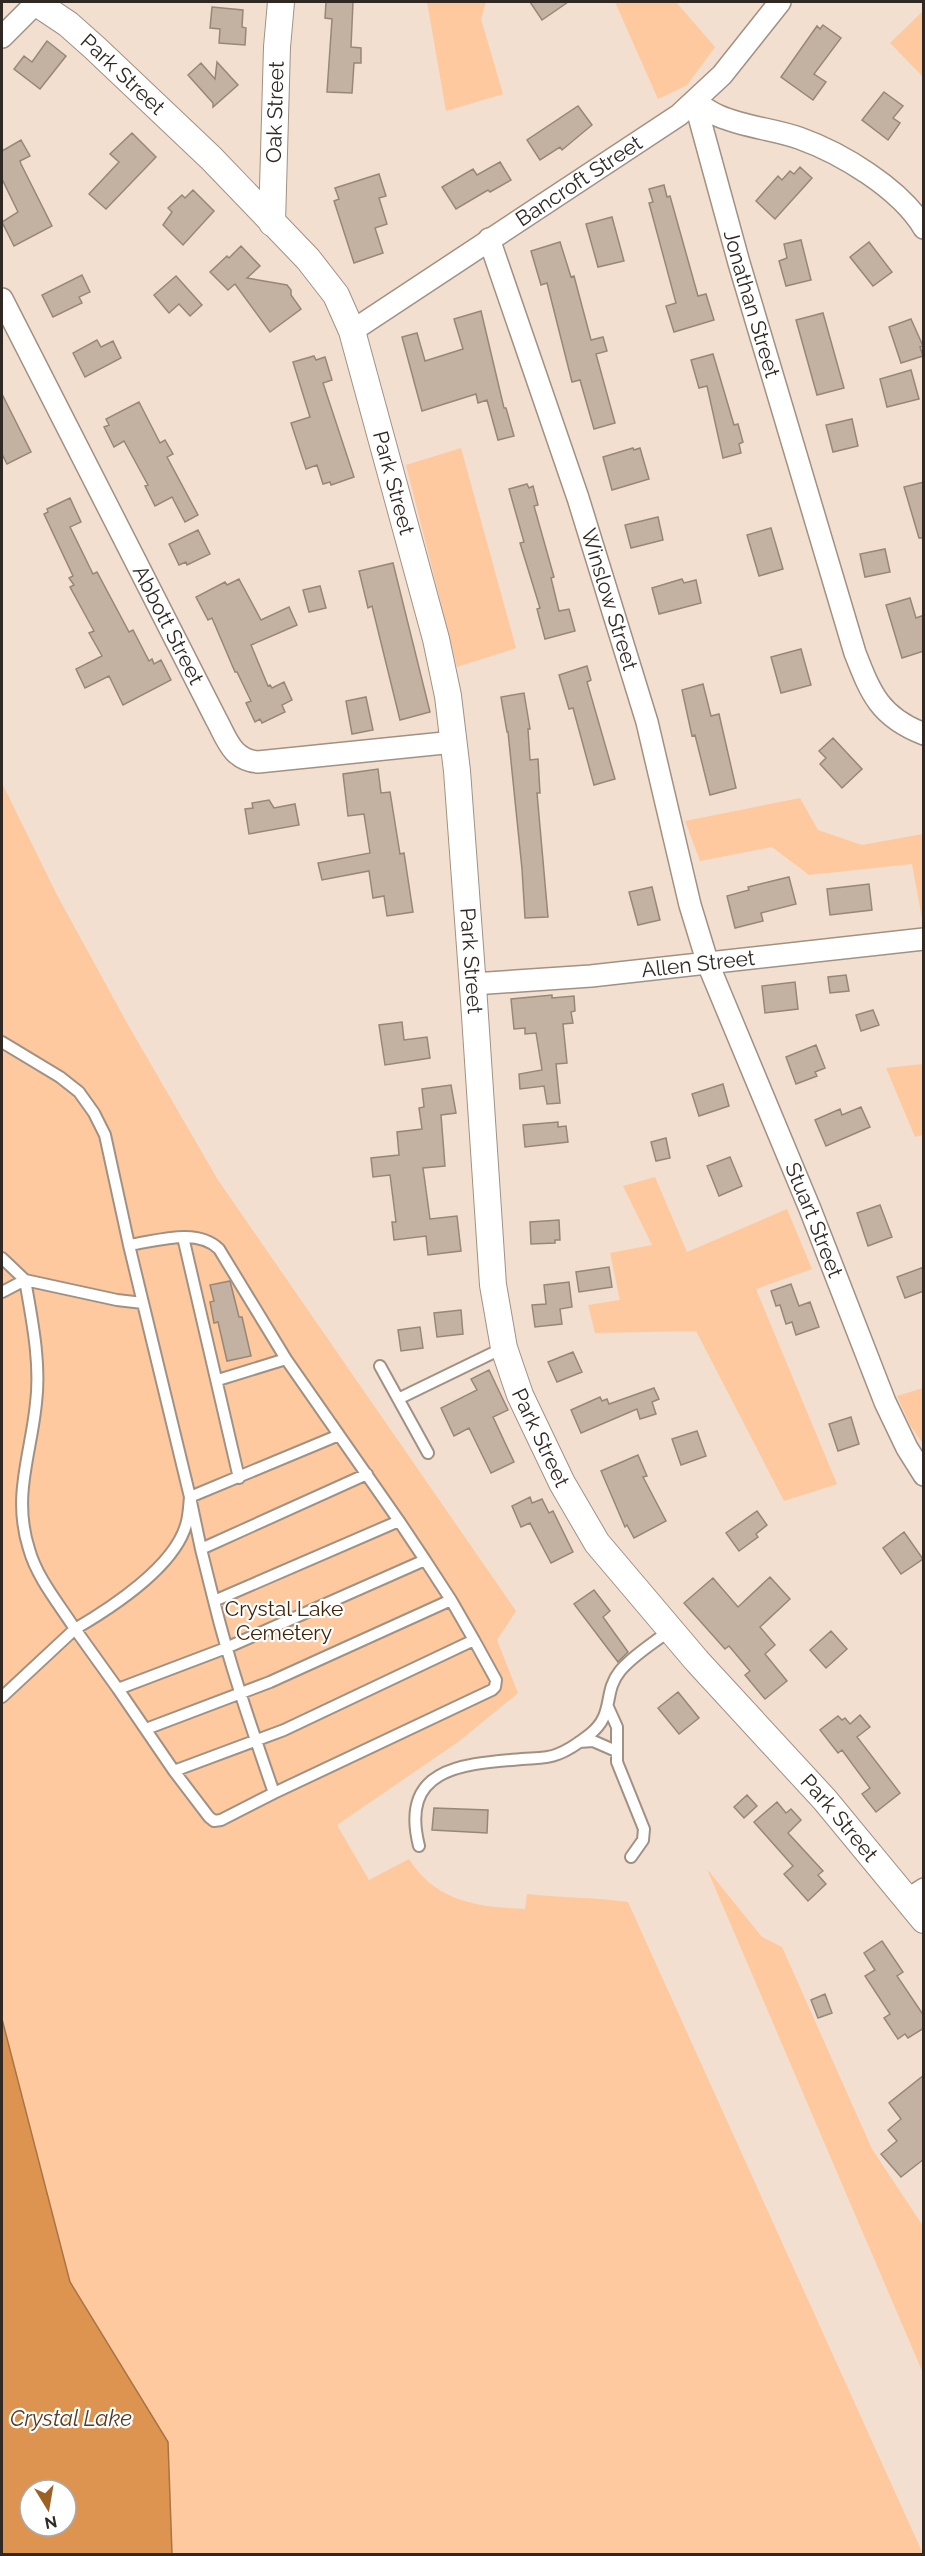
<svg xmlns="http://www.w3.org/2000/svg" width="925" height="2556" font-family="Raleway,sans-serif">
	<rect width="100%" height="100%" fill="#f3dfd0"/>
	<path fill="#fec99e" d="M427,2H486L481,19L503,94L446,111Z
		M615,2H676L715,47L687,85L658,99Z
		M923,11V77L890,43Z
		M461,448L516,648L457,667L406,465Z
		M2,783L57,895L127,1023L218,1180L516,1611L497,1640L518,1693L458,1742L337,1825L369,1880L409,1859C436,1902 478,1907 525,1909L527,1894C561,1898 594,1897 628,1902L923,2554H172L168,2442L70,2283L2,2020Z
		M800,798L818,830L862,845L923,834V924L912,864L809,875L772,847L700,861L685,821Z
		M923,1064V1135L915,1137L886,1068Z
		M655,1177L687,1252L787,1209L812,1269L756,1289L837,1484L784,1501L696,1331L595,1333L588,1305L620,1300L610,1253L652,1245L623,1186Z
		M923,1388H924L923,1444L910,1425L897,1396Z
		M707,1869L762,1937L782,1947L872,2149L923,2226V2373Z"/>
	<path fill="#dd9451" stroke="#a97443" stroke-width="1.5" fill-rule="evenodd" d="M2,2019L70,2282L168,2442L172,2554H2ZM30,2490H66V2526H30Z"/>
	<path fill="#c3b1a2" stroke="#988779" stroke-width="1.5" d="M326,2H353L351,47L361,48V63H354L352,93L327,92L332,19L325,18Z
		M530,2H568L542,20Z
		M212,7L243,10L242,27L246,28L245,45L219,43L220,29L210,28Z
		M823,25L841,38L814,74L826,82L813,100L781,77L817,26L820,29Z
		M47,41L66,56L40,89L14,69L24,56L32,62Z
		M217,62L238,85L213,107V103L188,75L201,63L215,79Z
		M884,92L903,106L893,118L900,123L888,140L862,120Z
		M578,106L592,125L562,150L560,147L540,160L527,140Z
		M132,133L156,157L106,209L89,194L119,162L110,154Z
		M21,140L30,156L20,161L21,164L52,226L14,246L2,222L18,212L2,179V151Z
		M500,162L511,180L490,192L488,190L456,209L442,187L473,169L477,175Z
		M800,167L812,178L775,219L756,201L778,176L782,180L790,171L794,174Z
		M379,174L386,196L379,198L387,224L375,228L383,253L354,263L334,201L339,199L335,188Z
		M664,185L667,197L670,196L698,296L706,294L714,320L674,332L666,306L676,303L649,203L653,202L649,189Z
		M193,190L214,211L183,245L163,225L172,212L168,208L182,195L185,198Z
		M612,217L624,261L598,267L586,224Z
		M801,240L811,280L786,286L779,261L787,258L784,244Z
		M560,242L571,277L574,276L591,340L603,337L607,351L596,354L615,423L594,429L580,380L572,382L547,283L541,285L531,251Z
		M869,242L892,272L873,286L850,257Z
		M241,246L260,266L247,278L287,285L291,290V295L301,309L270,332L235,284L228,290L210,272L227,256L229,258Z
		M82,275L90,292L79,297L82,303L53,317L42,295Z
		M176,276L202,305L190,316L179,304L169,313L154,295Z
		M481,311L504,408H506L514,436L498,440L487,400L478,403L476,394L422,411L402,337L417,333L425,361L463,349L454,319Z
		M823,313L844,388L817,395L796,320Z
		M911,319L923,346L920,347L923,356L901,363L889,327Z
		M97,340L101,347L113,341L121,358L85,377L73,353Z
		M713,354L734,425L738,424L743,442L739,444L741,453L723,458L707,386L699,388L691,360Z
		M314,356L316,360L325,357L332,380L323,383L354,477L331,485L330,482L323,484L317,465L306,469L291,423L310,417L293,362Z
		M911,370L919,399L887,407L880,379Z
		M2,394L31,452L7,464L2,454Z
		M139,402L160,443L165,440L173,454L167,457L198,515L185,522L172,497L155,506L145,486L148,485L124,441L114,447L104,427L109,425L106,419Z
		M852,419L858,446L833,452L826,425Z
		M633,448L634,450L640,448L649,479L612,490L603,457Z
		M924,482V538H919L904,487Z
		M527,484L529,488L533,486L538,505L534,506L554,577L551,578L559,611L569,609L575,631L545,639L537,609L540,608L520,543L524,542L509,489Z
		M70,498L81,522L70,527L93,574L97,572L129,632L133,630L149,661L152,659L154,664L161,660L171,680L123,705L109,676L85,688L76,669L102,656L89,633L94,631L70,587L74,585L69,578L73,576L44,514L48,512L47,509Z
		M658,517L663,540L631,548L625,525Z
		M771,528L783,569L759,576L747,535Z
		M198,530L210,554L187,565L186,562L179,565L169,544Z
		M885,549L890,572L865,577L860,554Z
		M393,563L430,712L400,720L372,606L368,608L359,571Z
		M239,579L261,620L289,607L297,625L251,645L268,686L270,685L272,688L284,682L292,700L282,705L285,712L262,723L260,719L255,722L246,703L251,701L237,672H235L212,618L208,620L196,597L225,582L227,585Z
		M682,579L684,583L696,580L701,603L659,614L652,588Z
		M320,586L326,608L309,612L303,590Z
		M910,598L916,618L924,615V651L902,658L886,605Z
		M801,649L811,685L781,693L771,657Z
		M587,666L591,680L587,682L615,779L594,785L573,708L569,709L559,675Z
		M703,684L711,716L719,714L736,788L710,795L695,735L692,736L682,690Z
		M524,693L530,729H528L530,760L538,759L540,793H537L548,917L525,918L522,869L508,732H507L501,697Z
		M366,697L373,730L352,734L346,701Z
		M833,738L862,769L842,788L820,764L826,758L819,751Z
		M378,769L381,793L390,792L400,854L404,853L413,912L387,916L384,896L373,898L369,871L322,880L318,863L370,853L364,814L348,816L343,774Z
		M269,800L274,808L295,804L299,825L249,834L245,809L253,808L252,803Z
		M789,877L796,904L761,913L763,921L735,928L727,896L749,890L748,887Z
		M869,884L872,910L830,915L827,889Z
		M652,887L660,920L638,925L629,892Z
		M846,975L849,991L830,993L828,977Z
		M795,982L798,1009L765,1013L762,986Z
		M552,995V998L574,996L575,1011L571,1012L573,1023L563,1024L567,1063L556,1064L560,1103L547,1104L544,1086L520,1089L519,1074L542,1070L536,1033L525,1034V1028L514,1029L511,999Z
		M873,1010L879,1025L861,1031L856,1015Z
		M402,1022L404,1040L427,1037L430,1058L385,1065L379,1025Z
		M816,1045L825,1068L815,1072L817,1076L796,1084L786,1057Z
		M723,1084L729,1106L699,1116L692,1094Z
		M451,1085L456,1113L441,1115L445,1166L423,1168L430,1219L457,1216L461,1251L428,1255L426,1236L394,1240L392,1222H396L390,1175L373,1177L371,1158L399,1155L397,1132L422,1129L419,1108L424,1107L422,1089Z
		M861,1107L870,1127L826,1146L815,1120L840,1109L842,1115Z
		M558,1122V1127L566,1126L568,1142L525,1147L523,1125Z
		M666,1138L670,1158L656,1161L651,1142Z
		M730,1157L742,1186L719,1196L707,1166Z
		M880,1205L892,1237L868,1246L857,1213Z
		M559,1220L560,1240H555V1243L531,1244L530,1222Z
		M609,1267L612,1287L579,1292L576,1272Z
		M924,1267V1291L905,1298L897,1277Z
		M230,1281L239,1317H242L251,1356L227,1361L218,1322L214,1323L210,1302L214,1301L210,1285Z
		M569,1282L572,1307L560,1309L562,1324L535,1327L532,1305L546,1304L544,1285Z
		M791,1284L799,1306L810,1302L819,1327L796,1335L792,1322L786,1324L780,1305L776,1306L771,1291Z
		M461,1310L463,1334L437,1337L434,1313Z
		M420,1327L423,1348L401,1351L398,1330Z
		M573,1352L582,1372L557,1382L548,1362Z
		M489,1370L508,1410L493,1417L514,1462L491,1473L469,1428L454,1436L441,1408L477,1390L471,1379Z
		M654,1388L659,1399L652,1402L656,1414L640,1419L637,1409L581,1433L571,1410L600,1397L602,1401L607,1399L609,1404Z
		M851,1417L859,1444L838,1451L829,1424Z
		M697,1431L706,1456L681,1465L672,1439Z
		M638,1455L647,1476L643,1477L666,1521L634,1538L627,1525L625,1527L601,1471Z
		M530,1497L532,1503L542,1499L549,1513L553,1511L573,1552L551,1563L530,1523L521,1527L512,1506Z
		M757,1511L767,1525L756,1534L758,1537L739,1551L726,1533Z
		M904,1532L923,1559L901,1574L883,1548Z
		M770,1577L790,1599L760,1627L775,1645L765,1654L787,1681L765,1699L745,1675L750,1671L729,1646L725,1649L684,1603L713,1578L738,1607Z
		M594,1590L610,1611L603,1617L628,1652L618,1662L574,1604Z
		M831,1631L847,1649L826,1668L810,1650Z
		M678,1692L699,1718L679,1734L658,1708Z
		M860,1715L870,1727L857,1737L900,1793L876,1812L862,1794L870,1788L842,1750L838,1753L820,1730L838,1716L842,1720L845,1718L850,1724Z
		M747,1795L757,1806L744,1818L734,1807Z
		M777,1802L786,1813L791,1809L801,1820L788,1833L823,1871L818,1875L826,1884L808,1901L784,1874L793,1866L754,1822Z
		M434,1808L488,1810L487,1833L432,1830Z
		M882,1941L903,1972L897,1976L924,2016V2028L908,2038L905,2034L898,2039L884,2018L890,2014L865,1976L875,1970L864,1953Z
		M825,1994L832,2013L818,2018L811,2000Z
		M924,2075V2159L901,2177L881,2154L897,2141L888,2130L901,2119L889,2103Z"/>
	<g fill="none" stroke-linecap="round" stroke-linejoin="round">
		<defs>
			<path id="service" d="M2,1042L60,1077L79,1092L94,1113L105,1135L129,1245C157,1241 197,1227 219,1249L286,1359L399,1521
				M183,1237L239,1478
				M129,1245L143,1303
				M2,1258L25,1280L117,1300L143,1303L190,1497C189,1506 189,1516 186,1525C174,1567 111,1608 75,1629L118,1689
				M2,1292L25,1280C32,1320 41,1363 36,1403C31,1455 12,1496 29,1549C37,1578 59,1604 75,1629L2,1697
				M380,1366L428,1453
				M218,1380L286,1359
				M398,1399L503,1348
				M201,1549L190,1497L339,1435
				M451,1600L474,1640
				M214,1601L201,1549L367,1474
				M608,1707L617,1727V1762L644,1829L643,1840L631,1857
				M146,1729L270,1682L451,1600L425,1560L226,1648L118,1689L174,1771L284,1730L474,1640L496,1680L495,1687L492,1690L274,1793C252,1729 230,1666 214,1601L399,1521L425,1560
				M579,1742L593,1741L616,1751
				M174,1771L209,1817L214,1821L221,1820L274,1793
				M419,1846C399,1767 463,1764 522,1759C534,1758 547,1759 558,1754C569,1750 580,1742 589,1735C616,1714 602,1693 620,1671C633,1655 654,1643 670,1630"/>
			<g id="minor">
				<path d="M2,37L37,2"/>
				<path id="s1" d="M924,228C900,188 841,153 799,138C773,129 744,127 719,116C711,113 703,107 695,102L739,263L855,653C871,694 880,717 924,734"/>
				<path id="s2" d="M489,239L578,498L647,722L690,905L708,964L810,1209L885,1402L907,1448L924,1475"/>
				<path id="s3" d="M2,299L216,719C227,739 232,760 258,762L454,742"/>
				<path id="s4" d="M352,331L679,115L722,75L780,2"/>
				<path id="s5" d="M473,984L591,976L924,939"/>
				<path d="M907,1900L924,1889"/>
			</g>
			<g id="tertiary">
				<path id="s6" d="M35,2L68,24L95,48L211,158L308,259L336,295L352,331L436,639L448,696L457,771L474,1001L493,1285L504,1348L520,1395L562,1483L597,1543L697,1661L825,1800L924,1920"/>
				<path id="s7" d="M272,223L277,47L281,2"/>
			</g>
		</defs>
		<use href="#service" stroke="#a29183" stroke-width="14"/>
		<use href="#minor" stroke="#a29183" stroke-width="24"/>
		<use href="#tertiary" stroke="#a29183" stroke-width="28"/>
		<use href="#service" stroke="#fff" stroke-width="10"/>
		<use href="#minor" stroke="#fff" stroke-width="21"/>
		<use href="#tertiary" stroke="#fff" stroke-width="26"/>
	</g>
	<g text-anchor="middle" stroke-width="4.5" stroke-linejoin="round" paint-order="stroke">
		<g font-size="21" fill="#302923" stroke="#fff">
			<text dy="7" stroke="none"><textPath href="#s6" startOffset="114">Park Street</textPath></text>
			<text dy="7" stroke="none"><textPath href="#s7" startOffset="111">Oak Street</textPath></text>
			<text dy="7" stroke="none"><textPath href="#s4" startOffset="272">Bancroft Street</textPath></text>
			<text dy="7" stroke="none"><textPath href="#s1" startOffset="477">Jonathan Street</textPath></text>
			<text dy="7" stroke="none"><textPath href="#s6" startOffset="618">Park Street</textPath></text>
			<text dy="7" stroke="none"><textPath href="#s2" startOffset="380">Winslow Street</textPath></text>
			<text dy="7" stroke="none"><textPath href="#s3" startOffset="366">Abbott Street</textPath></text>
			<text dy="7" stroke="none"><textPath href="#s6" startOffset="1104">Park Street</textPath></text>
			<text dy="7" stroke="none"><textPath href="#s5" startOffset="226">Allen Street</textPath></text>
			<text dy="7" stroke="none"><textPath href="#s2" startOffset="1035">Stuart Street</textPath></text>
			<text dy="7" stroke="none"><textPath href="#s6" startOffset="1590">Park Street</textPath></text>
			<text dy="7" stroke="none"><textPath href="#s6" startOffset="2076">Park Street</textPath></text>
		</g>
		<g font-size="21" fill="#412406" stroke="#fff">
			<text x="284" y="1616">Crystal Lake<tspan x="284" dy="24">Cemetery</tspan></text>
		</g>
		<g font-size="22" font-style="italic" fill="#593a1f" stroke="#fff">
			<text x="71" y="2426">Crystal Lake</text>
		</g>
	</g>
	<rect width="925" height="2556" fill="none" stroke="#302923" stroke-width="6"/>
	<g transform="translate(48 2508) rotate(169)"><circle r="28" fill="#ffffff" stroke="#aca9a7" stroke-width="1.5"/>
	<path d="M0-4.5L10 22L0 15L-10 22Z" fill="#9e6125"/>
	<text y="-9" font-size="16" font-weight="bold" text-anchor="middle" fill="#302923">N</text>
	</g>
</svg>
